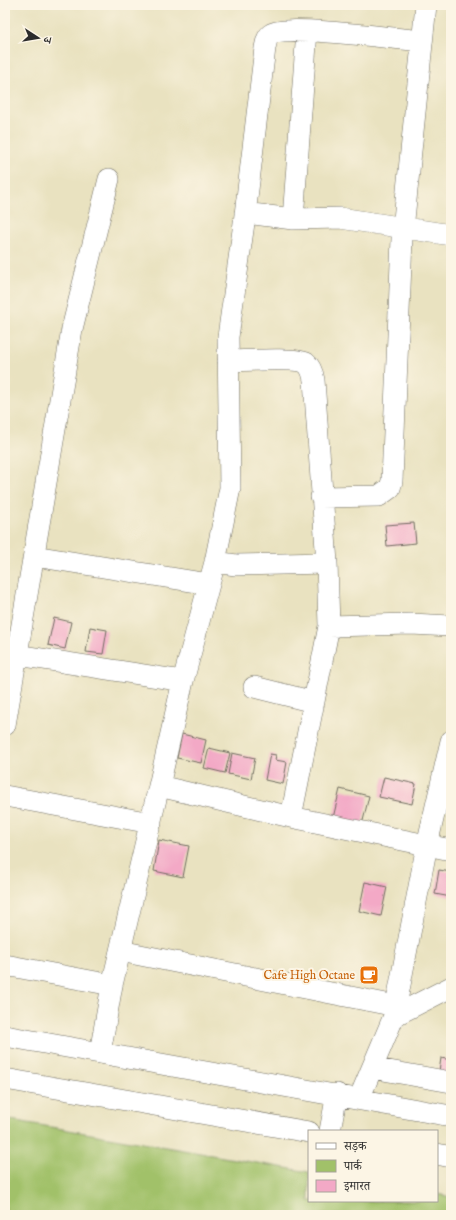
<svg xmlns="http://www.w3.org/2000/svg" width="456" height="1220" font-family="'IM FELL English','Noto Serif Devanagari',serif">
	<rect width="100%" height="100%" fill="#fcf5e5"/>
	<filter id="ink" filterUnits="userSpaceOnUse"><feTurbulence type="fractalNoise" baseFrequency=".025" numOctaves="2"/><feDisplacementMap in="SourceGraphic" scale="8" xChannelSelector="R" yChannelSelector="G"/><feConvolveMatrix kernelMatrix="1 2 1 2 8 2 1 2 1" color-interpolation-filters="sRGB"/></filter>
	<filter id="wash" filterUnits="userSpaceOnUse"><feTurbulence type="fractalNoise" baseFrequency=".012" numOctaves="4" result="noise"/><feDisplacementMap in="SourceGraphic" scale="16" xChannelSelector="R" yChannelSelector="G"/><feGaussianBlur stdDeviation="0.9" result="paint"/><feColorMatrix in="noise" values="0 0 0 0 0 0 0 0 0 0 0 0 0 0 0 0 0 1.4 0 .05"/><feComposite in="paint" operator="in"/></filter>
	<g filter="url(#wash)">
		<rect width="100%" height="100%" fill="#e9e2c0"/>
		<path fill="#a1c169" stroke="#66764a" d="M5,1119L309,1172V1201H437V1194L451,1197V1215H5Z"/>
		<g id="blocks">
			<path fill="#f3a9c6" d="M414,523L416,543L387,546L385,525Z
				M54,618L71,622L65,649L48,645Z
				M90,627L107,630L103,654L86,652Z
				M182,734L206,740L201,763L177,758Z
				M209,748L230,753L225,773L204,768Z
				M232,753L255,758L251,779L228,774Z
				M270,754L276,755L275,760L287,762L283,784L265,780Z
				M384,777L416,784L412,804L379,797Z
				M340,789L369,796L362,825L333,818Z
				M159,840L189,846L183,877L154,871Z
				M439,870L451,872V897L435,894Z
				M365,882L387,887L381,916L359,911Z
				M441,1058L451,1060V1074L439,1072Z"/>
		</g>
	</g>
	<g filter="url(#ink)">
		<use href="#blocks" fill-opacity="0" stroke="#6e6b5f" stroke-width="1"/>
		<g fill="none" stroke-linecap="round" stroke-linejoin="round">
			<defs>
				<path id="minor" d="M422,41C401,39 281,24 271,34C267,37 266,43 265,48L244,223L228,337L230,488L215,562L183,681L159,786L291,817L451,850
					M245,213L293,219L340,218L451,235
					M293,219L307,31
					M228,361C243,361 295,357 306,363C311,367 313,374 314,380L327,563L329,626L291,817
					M321,497L379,496L390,488L392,481L402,239L426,5
					M34,556L209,584
					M215,562L236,565L327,563
					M329,626L411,624L451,626
					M17,655L183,681
					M254,687L314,702
					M5,725L72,329L109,179
					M5,796L151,823
					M120,951L396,1006
					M5,965L112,985
					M394,1016L451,987
					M5,1036L451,1116
					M100,1053L112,985L159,786
					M372,1068L451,1082
					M5,1079L309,1132
					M359,1099L394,1016L427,845L451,741
					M330,1131L337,1094
					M437,1154L451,1157"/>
			</defs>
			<use href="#minor" stroke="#6e6b5f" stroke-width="22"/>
			<use href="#minor" stroke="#fff" stroke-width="21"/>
		</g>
	</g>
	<defs>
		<symbol id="cafe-square" viewBox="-11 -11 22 22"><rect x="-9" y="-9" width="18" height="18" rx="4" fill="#e8710a" stroke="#fcf5e5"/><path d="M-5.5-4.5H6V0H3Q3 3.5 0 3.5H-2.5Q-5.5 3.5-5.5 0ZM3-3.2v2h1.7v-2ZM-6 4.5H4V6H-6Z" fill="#fff"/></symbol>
	</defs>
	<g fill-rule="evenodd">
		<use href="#cafe-square" x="358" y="964" width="22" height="22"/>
	</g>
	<g text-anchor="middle" stroke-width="4" stroke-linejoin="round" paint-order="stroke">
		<g font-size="12" fill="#c56008" stroke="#fcf5e5" text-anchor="end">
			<text x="355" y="979">Cafe High Octane</text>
		</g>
	</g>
	<rect width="456" height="1220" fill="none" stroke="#fcf5e5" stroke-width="20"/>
	<rect x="308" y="1130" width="130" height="72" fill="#fcf5e5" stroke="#a8a49b"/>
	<rect x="316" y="1143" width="20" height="6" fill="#ffffff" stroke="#a8a49b"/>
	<text x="344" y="1150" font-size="12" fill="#2b2b2b">सड़क</text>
	<rect x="316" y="1160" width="20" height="12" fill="#a1c169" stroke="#a8a49b"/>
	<text x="344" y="1170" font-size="12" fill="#2b2b2b">पार्क</text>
	<rect x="316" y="1180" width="20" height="12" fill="#f3a9c6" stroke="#a8a49b"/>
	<text x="344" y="1190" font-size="12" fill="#2b2b2b">इमारत</text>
	<g transform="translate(38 38) rotate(102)" stroke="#fcf5e5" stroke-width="3" paint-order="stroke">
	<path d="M0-3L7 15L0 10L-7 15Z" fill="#2b2b2b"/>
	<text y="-6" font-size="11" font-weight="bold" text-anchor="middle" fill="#2b2b2b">उ</text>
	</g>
</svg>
